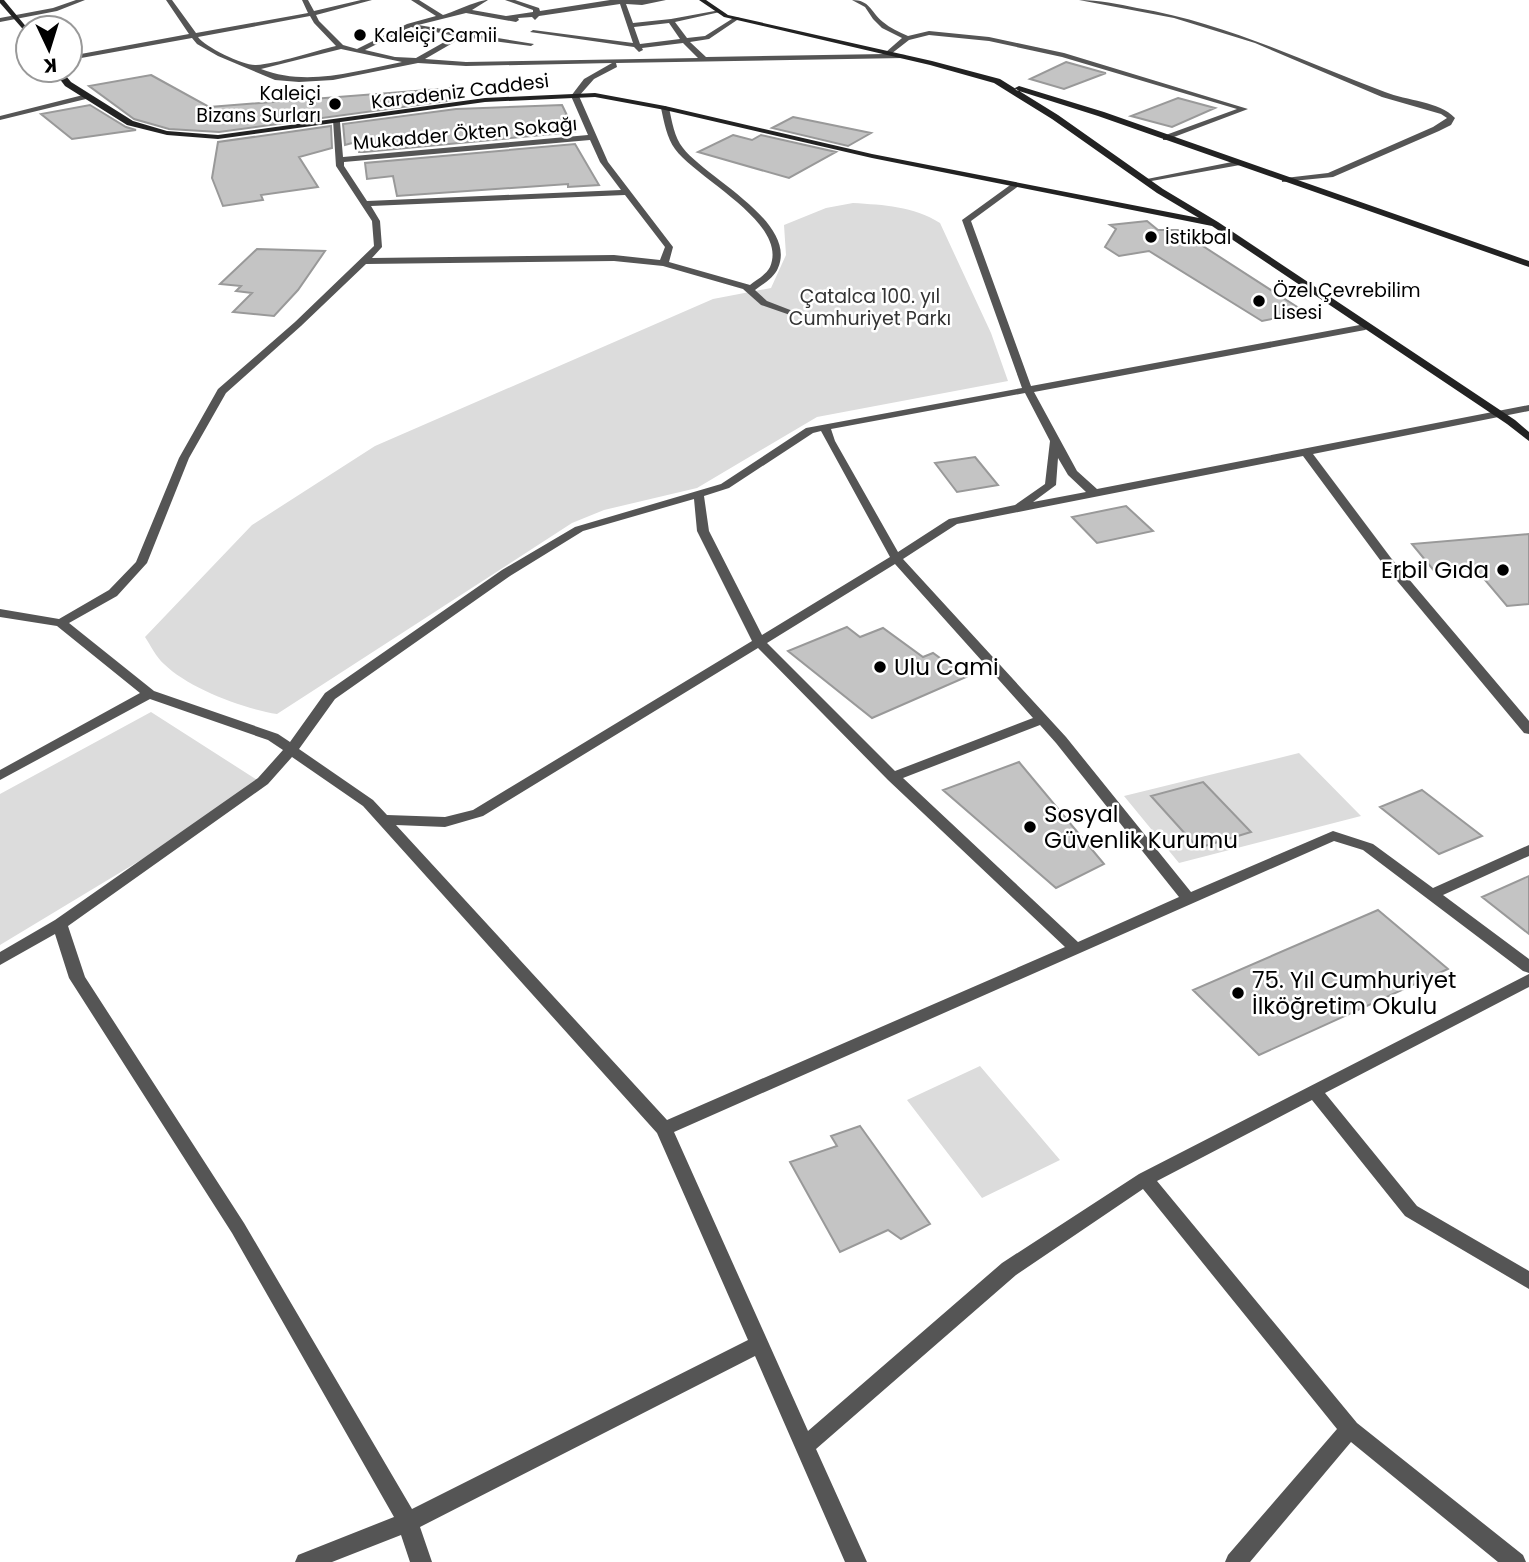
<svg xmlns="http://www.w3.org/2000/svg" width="1529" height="1562" font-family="Poppins,sans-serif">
	<rect width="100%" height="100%" fill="#fff"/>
	<path fill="#dcdcdc" d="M853,203C884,205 913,206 940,223L991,333L1008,381L817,417L697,488L604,510L572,523L277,714C244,709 188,688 164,664C156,657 151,646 145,637L252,525L375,446L713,299L771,288L786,255L784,225L826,208Z
		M151,712L265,785L0,945V794Z
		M1299,753L1361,816L1179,863L1124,796Z
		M980,1066L1060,1160L982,1198L907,1100Z"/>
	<path fill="#c4c4c4" stroke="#999" stroke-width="2" d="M1066,62L1105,73H1106L1064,89L1030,79Z
		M151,75L209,107L453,88L455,100L219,132L169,129L134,119L89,86Z
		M1178,98L1215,108L1172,127L1131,116Z
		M90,105L126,127L136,130L72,139L41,114Z
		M562,105L575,132L364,152H359L356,142L345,145L343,124L456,109Z
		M793,117L871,133L848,146L772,128Z
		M331,126L332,148L299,157L318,187L261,195L263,200L223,206L212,178L218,142Z
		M733,135L752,140L761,135L836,152L789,178L698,152Z
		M575,144L599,185L568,187V184L397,196L393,176L367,179L365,163Z
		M1147,221L1158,230H1178L1305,312L1262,321L1149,251L1119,256L1105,247L1116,229L1110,225Z
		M257,249L325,251L298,290L274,316L233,312L252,293L236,291L241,286L220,284Z
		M975,457L998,485L957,492L935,463Z
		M1126,506L1153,531L1097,543L1072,517Z
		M1529,534V604L1507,606L1475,568L1435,572L1412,544Z
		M847,627L860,637L883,628L923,657L933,653L966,677L872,718L788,651Z
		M1019,762L1104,864L1056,888L943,790Z
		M1203,782L1251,832L1198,848L1151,796Z
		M1422,790L1482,836L1439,854L1380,807Z
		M1529,876V934L1482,897Z
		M1378,910L1448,969L1259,1055L1193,990Z
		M860,1126L930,1224L901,1239L888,1230L840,1252L790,1162L837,1146L831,1136Z"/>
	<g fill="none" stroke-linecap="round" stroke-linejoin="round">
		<path fill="#555" fill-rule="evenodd" d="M76,0H85L57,11L0,22V18L53,8Z
			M166,0H172L196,33L308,13L302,0H308L314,11L361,0H372L316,15L319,21L343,45L357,49L407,24L436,16L411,0H419L443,15C456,11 478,0 488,0L472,10L506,16L533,12V10L505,0H515L539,8L540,11L610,0H666L642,5L626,4L633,23L671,19L720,10V12L675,22L687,38L705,36L735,17L740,18L709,39L690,42L706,57L885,54L886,52L902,38L882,28L873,19L865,7L852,0C870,0 870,11 883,22C890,28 899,32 908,36L929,31L989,37L1064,53L1248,109L1166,140H1163V136L1237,109L1062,57L989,41L929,35L909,40L891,54L906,55L904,58L616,63L617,67L594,79L579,96L608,162L673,247L669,262L750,285C756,280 766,275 770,267C789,223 697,179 675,149C667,138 664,122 661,108L665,106L669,108C672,121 674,137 683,148C706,178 798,222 778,268C774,278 763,284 755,290L767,301L798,313L793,316L761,305L743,289L663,266L614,261L366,264L301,326L226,393L189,458L147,563L117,596L69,623L154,691L278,734L290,742L325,693L502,570L575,527L721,484L806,428L1022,388L962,220L1013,183L1020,185L971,221L1031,386L1365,324L1370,327L1365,330L1034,392L1077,471L1097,489L1529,405V411L1313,454L1391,558L1529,721V734L1524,733L1383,564L1303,456L957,524L903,559L1066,737L1191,892L1333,831L1373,844L1433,888L1529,845V856L1443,895L1529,959V973L1523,971L1363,850L1334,841L674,1132L808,1431L1002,1263L1139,1174L1529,974V987L1325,1093L1417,1206L1529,1271V1289L1405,1216L1312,1100L1157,1181L1357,1423L1523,1555L1526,1562H1498L1351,1442L1250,1562H1225L1228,1555L1337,1429L1143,1189L1016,1275L816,1449L867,1562H845L755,1356L420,1527L432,1562H410L401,1535L332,1562H295L298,1555L394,1517L232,1233L69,978L55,934L0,965V952L55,920L258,778L283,750L268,740L150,699L0,780V770L140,693L57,626L0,617V609L59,619L109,590L136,562L179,458L218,389L295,322L374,246L372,221L336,166L333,120L340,122L343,157L588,135L571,96L584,79L612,63L466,66L418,63L333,80L299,82L275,80L218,56L197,44L192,38L70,60V56L189,34ZM620,4L633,43L533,30L530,32L634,47L639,52L643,50L642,48L683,43L698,58L466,62L425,59L463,37L531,46L534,44L418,25L466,13L516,22L519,20L518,18L532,17L535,20L539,16ZM310,16L314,23L336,46C314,51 277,64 256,65C244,66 205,47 198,37ZM669,23L680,39L640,44L634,27ZM411,27L455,36L416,58L395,57L365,50ZM341,49L402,62C355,71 307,87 261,69ZM590,140L600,162L621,190L367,201L344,166V162ZM625,195L665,247L660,260L614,255L372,258L382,247L380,221L371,206ZM1025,393L1050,441L1045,484L1015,505L949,519L898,552L835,441L831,429ZM821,431L890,557L762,635L709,531L704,496L729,488L813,433ZM1058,458L1068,475L1086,492L1033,502L1056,485ZM694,499L697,531L752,641L473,810L445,817L387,815L373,800L299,749L335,699L510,576L583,531ZM895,564L1033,718L895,771L767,643ZM758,648L888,780L1065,947L667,1120L396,825L445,827L483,816ZM1040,725L1056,743L1179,897L1078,942L903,778ZM292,757L363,806L657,1133L748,1340L412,1509L244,1223L85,977L68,926L268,784Z
			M1079,0C1099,0 1118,4 1137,8C1226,23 1302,61 1385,92C1407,101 1439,101 1455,118L1451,125L1439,131L1333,177L1282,182V178H1285L1328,173L1433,127L1447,118L1441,114L1382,97L1255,43L1174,18Z
			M87,94H90V98L0,120V116Z
			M1237,161L1241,163L1240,165L1146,182L1142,180Z"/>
		<path fill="#222" fill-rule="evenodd" d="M0,0H4L28,29V35L0,3Z
			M699,0H706L728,15L932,61L1000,79L1058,115L1163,189L1218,222L1515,420L1529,432V441L1507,424L1212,226L872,158L665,110L595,97L485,102L218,139L167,135L127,125L65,86L53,70H61L71,82L133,121L167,131L218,135L485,98L595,93L665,106L872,154L1199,218L1157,193L1052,119L994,83L930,65L724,17Z
			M1019,86L1104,112L1529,261V267L1098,116L1016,90L1015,88Z"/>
	</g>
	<g fill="#000" stroke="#fff" stroke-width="2.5">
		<circle cx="360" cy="35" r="7"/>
		<circle cx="335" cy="104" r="7"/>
		<circle cx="1151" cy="237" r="7"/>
		<circle cx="1259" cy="301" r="7"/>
		<circle cx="1503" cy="570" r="7"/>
		<circle cx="880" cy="667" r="7"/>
		<circle cx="1030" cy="827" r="7"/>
		<circle cx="1238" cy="993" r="7"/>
	</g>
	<g text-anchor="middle" stroke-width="5" stroke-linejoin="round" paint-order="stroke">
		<g font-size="19" fill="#000" stroke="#fff" text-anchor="start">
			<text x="374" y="42">Kaleiçi Camii</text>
			<text x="321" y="100" text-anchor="end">Kaleiçi<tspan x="321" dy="22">Bizans Surları</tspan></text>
			<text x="1165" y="244">İstikbal</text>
			<text x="1273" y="297">Özel Çevrebilim<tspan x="1273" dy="22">Lisesi</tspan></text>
		</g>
		<g font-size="19" fill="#000" stroke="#fff">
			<text transform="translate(460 91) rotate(-7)" y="7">Karadeniz Caddesi</text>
			<text transform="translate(465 133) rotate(-5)" y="7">Mukadder Ökten Sokağı</text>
		</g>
		<g font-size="19" fill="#333" stroke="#fff">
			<text x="870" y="303">Çatalca 100. yıl<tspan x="870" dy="22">Cumhuriyet Parkı</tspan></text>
		</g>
		<g font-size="23" fill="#000" stroke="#fff" text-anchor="start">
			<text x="1489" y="578" text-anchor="end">Erbil Gıda</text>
			<text x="894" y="675">Ulu Cami</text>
			<text x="1044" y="822">Sosyal<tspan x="1044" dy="26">Güvenlik Kurumu</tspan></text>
			<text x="1252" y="988">75. Yıl Cumhuriyet<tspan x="1252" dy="26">İlköğretim Okulu</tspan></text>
		</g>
	</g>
	<g transform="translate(49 49) rotate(176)"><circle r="33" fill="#ffffff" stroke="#999999" stroke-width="2"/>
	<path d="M0-5L12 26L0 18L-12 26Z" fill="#000000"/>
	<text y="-10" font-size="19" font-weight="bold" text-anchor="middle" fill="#000000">K</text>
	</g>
</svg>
